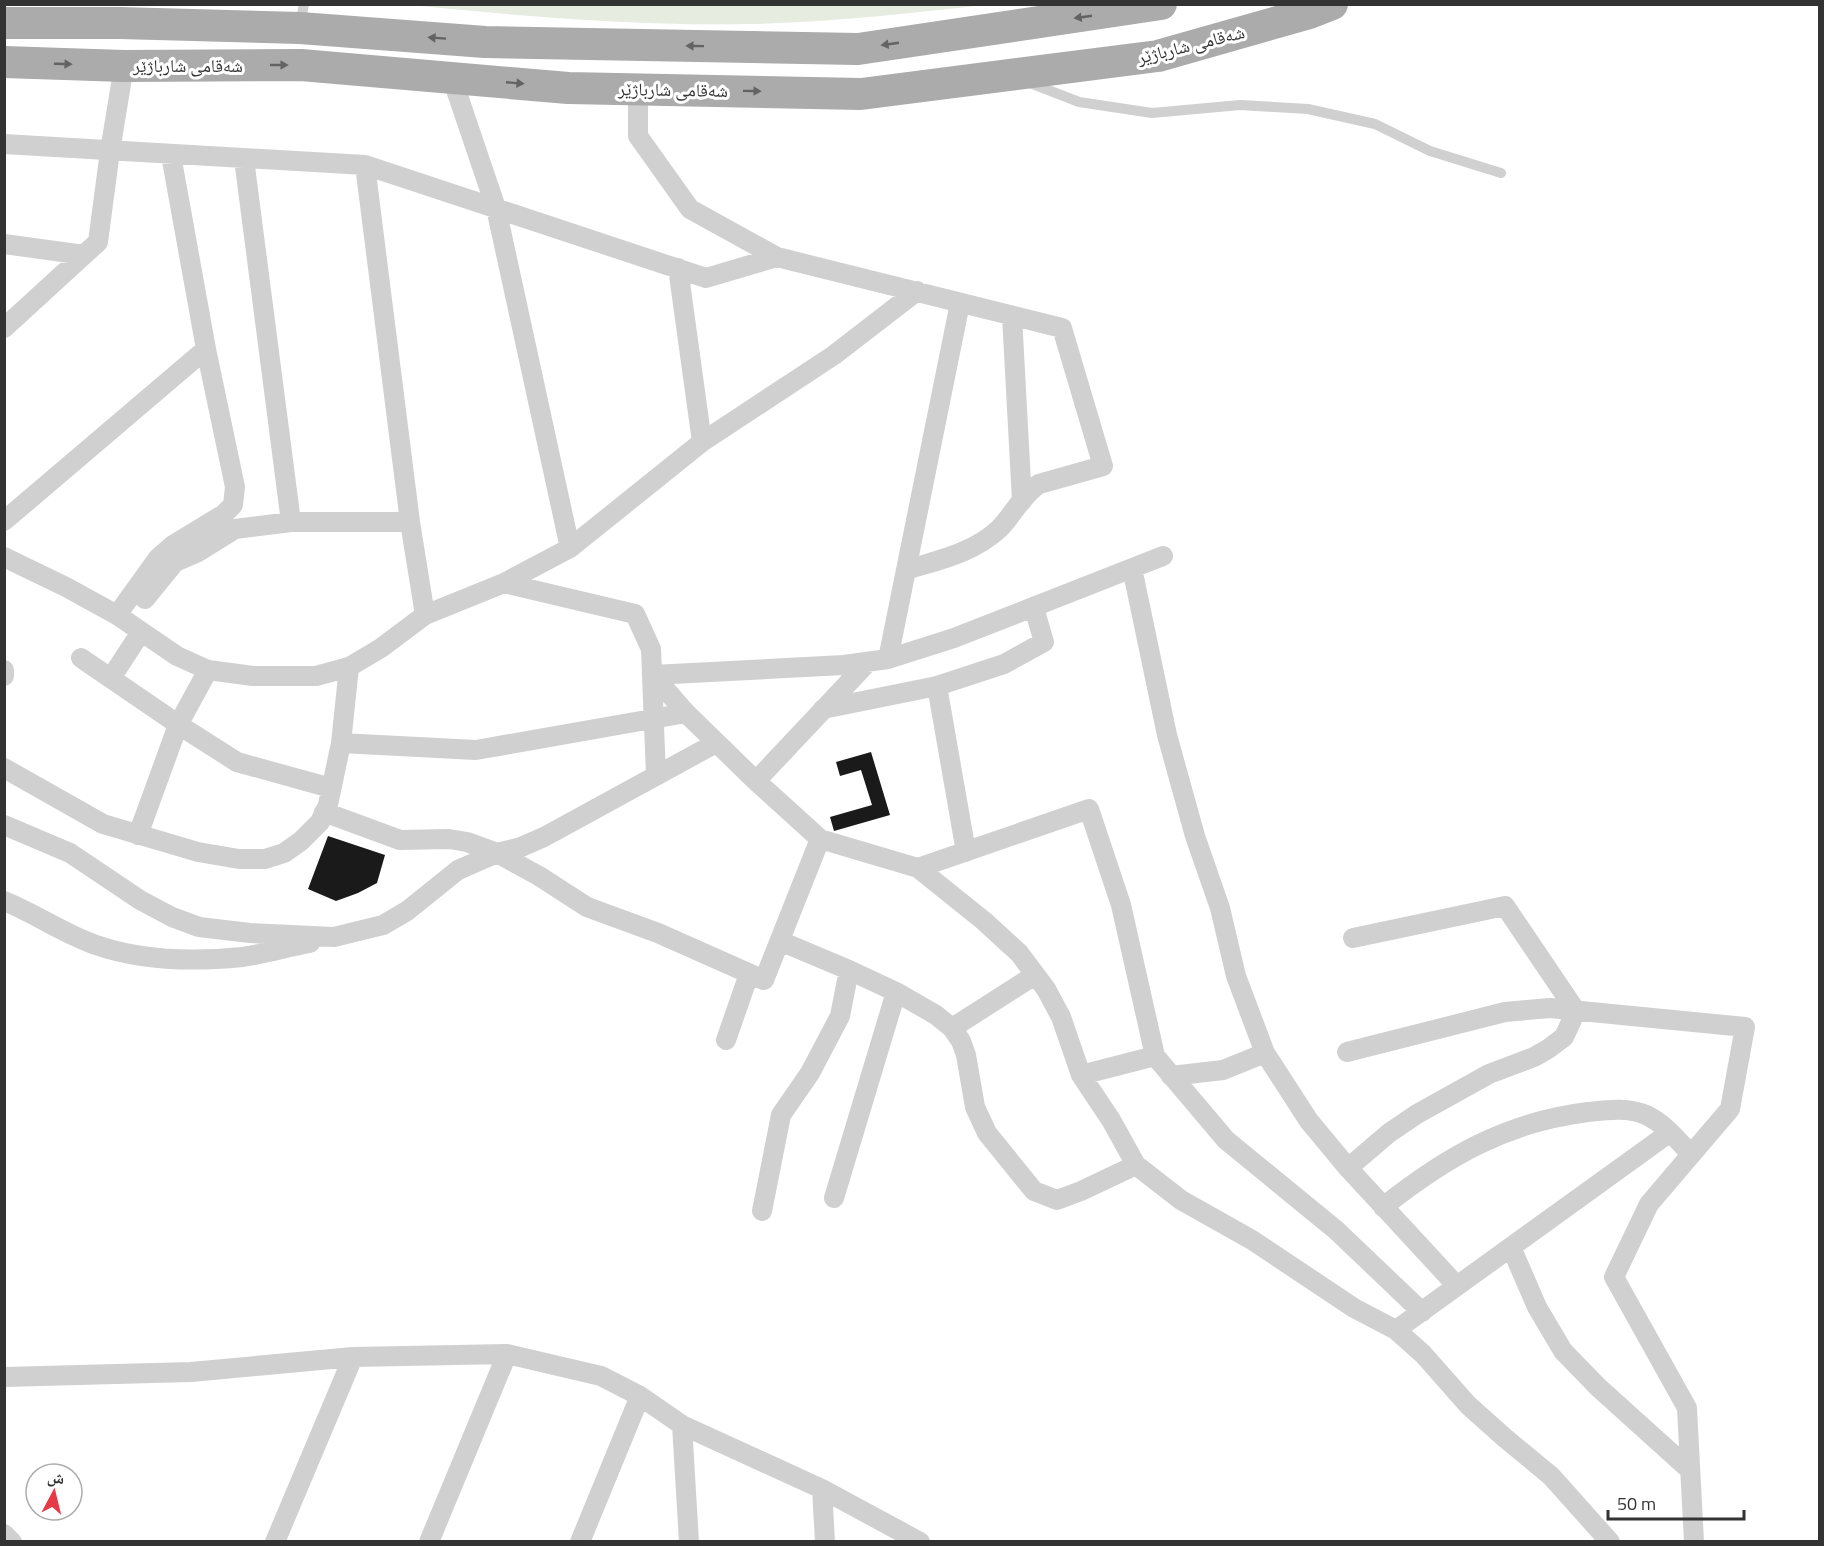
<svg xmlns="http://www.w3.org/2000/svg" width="1824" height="1546" font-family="'Titillium Web','Noto Naskh Arabic',sans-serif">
	<rect width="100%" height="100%" fill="#fff"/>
	<path fill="#e6ecdf" d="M409,5L988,4V5C907,13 827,23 746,24C634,26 521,16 409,5Z"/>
	<path fill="#1a1a1a" d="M871,752L890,815L834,831L830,817L872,805L861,770L840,776L836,762Z
		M328,836L385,855L377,883L358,893L336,901L308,889Z"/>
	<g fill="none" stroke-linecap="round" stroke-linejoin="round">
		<path stroke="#d0d0d0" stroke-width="10" d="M300,25L304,4
			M1030,83L1079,102L1152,113L1240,105L1308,109L1375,124L1430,151L1501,173"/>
		<path stroke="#d0d0d0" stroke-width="20" d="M452,78L496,208L570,548
			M638,89V136L690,209L777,257L1062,328L1103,466L1039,484C1022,495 1013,515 999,529C973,553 939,560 906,570
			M4,144L365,165L706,278L777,257
			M244,159L291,522
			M365,165L410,522L425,615
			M4,244L84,255
			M678,268L702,442
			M1012,316L1022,501
			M4,328L98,242L110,151L124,66
			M4,521L206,349
			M4,557L66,587L117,615L177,656L208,670L253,676H316L349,667L381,648L425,615L504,583L570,548L702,442L834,355L917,291
			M1132,568L1167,735L1195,836L1220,908L1236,976L1265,1053L1309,1121L1348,1168L1457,1286
			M504,583L635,614L651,649L656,776
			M145,599L175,562L198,552L235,529L291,522H410
			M117,615L158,558L173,545L224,514L233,505L235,487L206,349L171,155
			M81,658L182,727L237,762L331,788
			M888,659L960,303
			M4,670V676
			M653,675L686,713L756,781L820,839L918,868L984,921L1019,953L1046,989L1061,1017L1081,1075L1111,1120L1136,1165L1181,1200L1252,1240L1354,1308L1396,1330L1423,1354L1468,1405L1505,1438L1551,1476L1610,1542
			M653,675L844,665L888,659L954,638L1163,556
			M111,678L141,632
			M937,686L966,852
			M823,709L937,686L1004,664L1044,642L1034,608
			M341,743L476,750L686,713
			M4,768L103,824L198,852L239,859H265L284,853L301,841L320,822L328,805L341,743L349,667
			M756,781L868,662
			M324,812L400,840L449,839L467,842L497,853L539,876L587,907L658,933L764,980L820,839
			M4,825L70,853L140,900L172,917L199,927L250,933L334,937L383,925L407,911L458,870L497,853L521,847L544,837L716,743
			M138,835L178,725L208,670
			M918,868L1089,809L1121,905L1155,1056L1226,1140L1336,1230L1422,1312
			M4,901C36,914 64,934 96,945C142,961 193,962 242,957C265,954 287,947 310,943
			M1353,938L1505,906L1576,1011
			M780,941L849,970L896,992L936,1015L952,1028L961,1041L966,1055L975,1107L987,1133L1034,1191L1057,1200L1081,1191L1136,1165
			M952,1028L1035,975
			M726,1040L749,974
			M1347,1052L1505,1012L1550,1008L1745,1027L1730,1109L1649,1204L1614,1277L1687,1408L1694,1542
			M1081,1075L1155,1056
			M1171,1076L1223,1070L1265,1053
			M1348,1168L1389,1133L1417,1114L1489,1074L1534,1057L1548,1049L1564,1037L1576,1011
			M834,1198L896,992
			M1383,1207C1446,1157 1506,1122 1588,1112C1607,1110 1628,1107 1646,1115C1664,1123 1678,1141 1691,1154
			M762,1211L781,1115L810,1073L840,1016L849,970
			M1511,1247L1537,1307L1563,1351L1598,1387L1690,1470
			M1396,1330L1669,1133
			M4,1377L191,1372L353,1357L507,1354L601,1376L640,1396L682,1425L822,1489L920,1542
			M682,1425L689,1542
			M822,1489L825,1542
			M4,1534L12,1542
			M275,1542L353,1357
			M429,1542L507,1354
			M580,1542L640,1396"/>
		<path stroke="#ababab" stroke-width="32" d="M4,23H120L300,28L485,42L858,49L1161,4
			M4,62L124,66L301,65L568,88L861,94L1158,56L1309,13L1332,4"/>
	</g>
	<defs><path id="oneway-solid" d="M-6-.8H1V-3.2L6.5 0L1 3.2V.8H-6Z" transform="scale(1.5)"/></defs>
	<g fill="#636363">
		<use href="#oneway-solid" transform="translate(1083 17) rotate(172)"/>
		<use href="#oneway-solid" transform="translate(437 38) rotate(-176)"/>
		<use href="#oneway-solid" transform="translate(890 44) rotate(172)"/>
		<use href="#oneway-solid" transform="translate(695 46) rotate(-179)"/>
		<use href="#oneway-solid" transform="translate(63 64) rotate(2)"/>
		<use href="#oneway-solid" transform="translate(279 65)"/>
		<use href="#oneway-solid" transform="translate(515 83) rotate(5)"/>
		<use href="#oneway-solid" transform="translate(752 91) rotate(1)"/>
	</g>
	<g text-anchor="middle" stroke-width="6" stroke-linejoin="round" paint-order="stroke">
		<g font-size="18" fill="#333" stroke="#fff">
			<text transform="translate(1191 45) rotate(-14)" y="6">شەقامی شارباژێر</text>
			<text x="188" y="72">شەقامی شارباژێر</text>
			<text transform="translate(673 90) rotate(1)" y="6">شەقامی شارباژێر</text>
		</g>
	</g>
	<rect width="1824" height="1546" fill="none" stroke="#333333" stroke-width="12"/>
	<g transform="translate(54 1492) rotate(7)"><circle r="28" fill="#ffffff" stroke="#adadad" stroke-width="1.5"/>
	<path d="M0-4.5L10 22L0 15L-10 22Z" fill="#e63946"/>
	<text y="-9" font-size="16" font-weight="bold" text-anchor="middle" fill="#333333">ش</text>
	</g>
	<path d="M1608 1510v9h136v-9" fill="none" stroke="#333333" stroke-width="3"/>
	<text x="1617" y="1510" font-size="18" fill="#333333" stroke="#ffffff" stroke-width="4.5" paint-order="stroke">50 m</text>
</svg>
